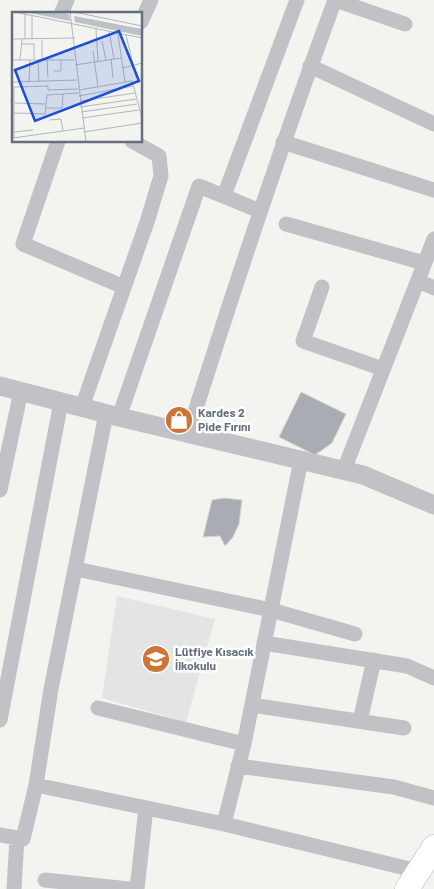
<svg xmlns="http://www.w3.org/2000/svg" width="434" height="889" font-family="Barlow,sans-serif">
	<rect width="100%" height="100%" fill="#f3f4f0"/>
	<path fill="#e4e4e4" d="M117,596L215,619L186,722L102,698Z"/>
	<path fill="#a9adb3" stroke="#d4d5d3" d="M301,392L346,414L332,443L315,455L279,437Z
		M224,498L242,500L239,524L233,537L225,546L220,536L203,537L212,500Z"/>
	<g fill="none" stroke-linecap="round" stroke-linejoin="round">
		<defs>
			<path id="primary" d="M407,889L434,847"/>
		</defs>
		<use href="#primary" stroke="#b3b5b9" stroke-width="25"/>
		<path stroke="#c0c2c5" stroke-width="15" d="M61,14L67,0
			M141,22L151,0
			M310,66L434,124
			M58,141L23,244L124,287
			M283,142L434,190
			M224,196L297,0
			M286,224L424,263
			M418,281L434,288
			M322,287L303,341L383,369
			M82,407L147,222L161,176L159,156L132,141
			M119,417L199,186L260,211
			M188,434C234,288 282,143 335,0L405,24
			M344,470L434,239
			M0,490L21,391
			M76,569L271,610L355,634
			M264,643L407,666L434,678
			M252,705L404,728
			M98,708L244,744
			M0,720L61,402
			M360,721L374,660
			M238,766L394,787L434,798
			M36,785L224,824L418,871
			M224,824L244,744L301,460
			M0,835L23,839L36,785L51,689L106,414
			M45,880L129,889
			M14,889L17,838
			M137,889L146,808"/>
		<path stroke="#c0c2c5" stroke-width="19" d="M0,386L119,417L363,475L434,505"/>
		<use href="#primary" stroke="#fff" stroke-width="24"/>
	</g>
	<defs>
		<symbol id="shop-disc" viewBox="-11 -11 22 22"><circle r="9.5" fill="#ce7436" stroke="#fff"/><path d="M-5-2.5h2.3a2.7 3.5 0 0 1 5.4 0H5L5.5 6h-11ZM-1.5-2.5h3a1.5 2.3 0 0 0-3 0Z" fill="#fff"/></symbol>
		<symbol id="school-disc" viewBox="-11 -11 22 22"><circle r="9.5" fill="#ce7436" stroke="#fff"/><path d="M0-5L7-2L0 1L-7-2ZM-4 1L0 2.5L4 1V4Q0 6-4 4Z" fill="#fff"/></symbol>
	</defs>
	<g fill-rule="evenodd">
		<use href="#shop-disc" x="163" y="404" width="32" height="32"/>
		<use href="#school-disc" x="140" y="643" width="32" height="32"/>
	</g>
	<g text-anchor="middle" stroke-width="5" stroke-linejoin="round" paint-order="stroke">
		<g font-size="12" font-weight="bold" fill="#666f7e" stroke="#fff" text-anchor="start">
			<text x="198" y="417">Kardes 2<tspan x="198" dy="14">Pide Fırını</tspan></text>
			<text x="175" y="656">Lütfiye Kısacık<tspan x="175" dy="14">İlkokulu</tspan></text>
		</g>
	</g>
	<g transform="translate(12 12)">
		<rect width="130" height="130" fill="#f3f4f0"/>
		<path d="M13,0H46L57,2L58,9ZM62,4L130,17V24L63,10Z" fill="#bbc1c7"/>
		<path fill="none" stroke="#b2b7bb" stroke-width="1" d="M3,0L130,26M58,0L74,130M62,0L130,14M84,17L86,49M97,19L102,47M106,22L113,70M114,23L124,65M0,27L63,26M13,27V2M20,27V4M90,29L94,48M10,32H22V48M81,39L86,75M99,47L101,66M0,48H62M8,48L10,27M26,48L27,70M30,48V28M35,48L36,66M63,53L109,46M111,56L130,51M42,59H49V48M0,70L65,68M17,70L18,48M36,74V78L66,77M67,78L120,69L130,105M67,84L121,74M68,89L123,81M3,91L33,92M68,95L124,87M33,96H50L51,82M69,100L125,92M2,101L33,102L35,83L67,81M70,106L127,98M37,108L49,107L51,119M2,120L21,118M72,120L130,111M1,126L72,116M2,126V75L36,74"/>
		<path fill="#1d4ed8" fill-opacity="0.15" stroke="#1d4ed8" stroke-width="2.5" d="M107,19L127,69L23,109L3,58Z"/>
		<rect width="130" height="130" fill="none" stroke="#666f7e" stroke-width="2.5"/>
	</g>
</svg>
